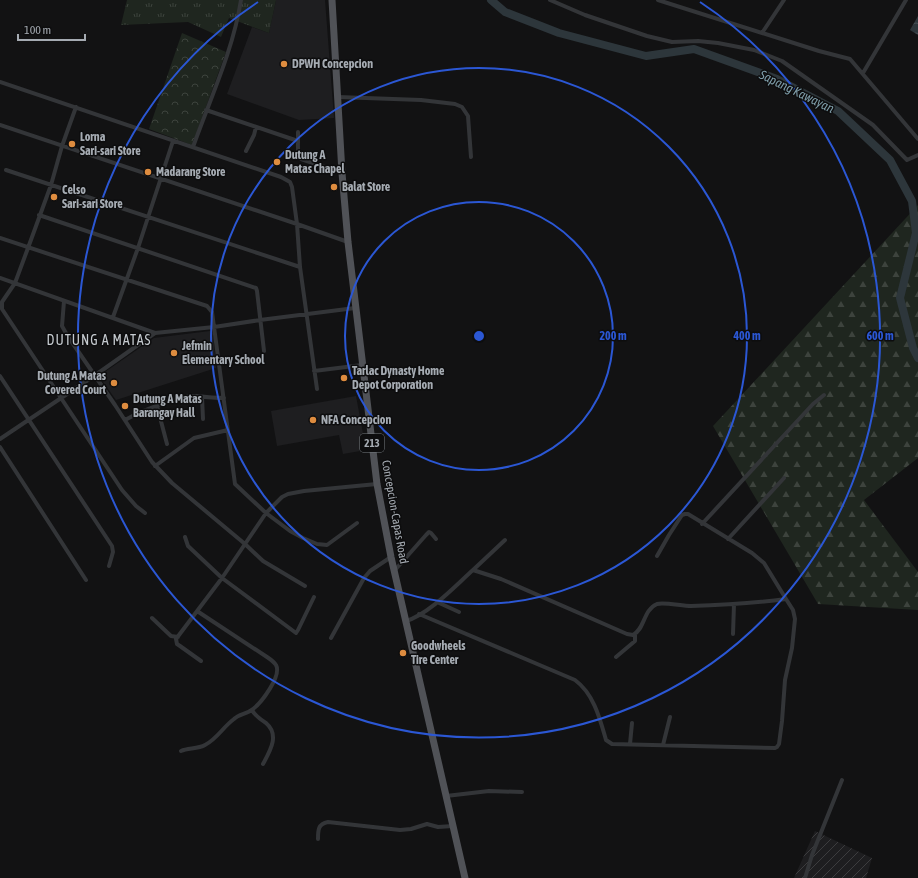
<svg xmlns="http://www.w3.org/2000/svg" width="918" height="878" font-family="'Asap Condensed',sans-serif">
	<defs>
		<pattern id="industrial-furrows" width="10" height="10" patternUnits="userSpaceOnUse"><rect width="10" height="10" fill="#1e1e20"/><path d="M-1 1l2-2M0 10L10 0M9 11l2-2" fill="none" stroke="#3c3c3e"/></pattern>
		<pattern id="grass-tufts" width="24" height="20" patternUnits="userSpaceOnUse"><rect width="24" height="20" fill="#1f261f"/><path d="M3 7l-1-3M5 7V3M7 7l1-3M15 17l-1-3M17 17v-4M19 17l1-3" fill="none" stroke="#3d433d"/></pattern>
		<pattern id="forest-firs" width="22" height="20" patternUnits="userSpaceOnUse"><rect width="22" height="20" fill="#1f261f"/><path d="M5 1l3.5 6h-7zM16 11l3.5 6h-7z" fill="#3d433d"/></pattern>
		<pattern id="park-crowns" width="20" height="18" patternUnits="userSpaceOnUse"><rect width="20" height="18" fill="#1f261f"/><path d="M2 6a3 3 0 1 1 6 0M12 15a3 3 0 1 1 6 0" fill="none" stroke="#3d433d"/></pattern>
		<pattern id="water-waves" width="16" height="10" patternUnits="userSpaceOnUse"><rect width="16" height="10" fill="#2d363b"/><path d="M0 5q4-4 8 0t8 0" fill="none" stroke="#485055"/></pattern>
	</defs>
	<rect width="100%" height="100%" fill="#121213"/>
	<path fill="#1e1e20" d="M276,0H325L334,118L299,120L227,94L252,27L269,33Z
		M210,331L213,333L216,368L116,400L101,379V377L102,374L154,338Z
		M356,396L366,450L343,454L339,435L277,446L271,411Z"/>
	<path fill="url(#industrial-furrows)" d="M815,831L872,858L866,878H794Z"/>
	<path fill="url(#grass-tufts)" d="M127,0H276L269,33L229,18L221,37L188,22L121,25Z"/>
	<path fill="url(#forest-firs)" d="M918,205V458L864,500L918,572V610L818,604L713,426Z"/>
	<path fill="url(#park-crowns)" d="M182,33L226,52L192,145L149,129Z"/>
	<path fill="url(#water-waves)" d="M918,16V35L910,30Z"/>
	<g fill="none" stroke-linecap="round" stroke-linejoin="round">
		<path stroke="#2d363b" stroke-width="8" d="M491,0L505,12L559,33L646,56L694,49L777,79L838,111L890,160L912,201L916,233L900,298L913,348L918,358"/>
		<path stroke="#333538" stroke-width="4" d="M550,0L585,15L647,36L672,42L698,41L718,43L754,50L782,61L873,125L907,160L918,155
			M658,0L819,51L850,59L918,139
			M762,33L784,0
			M863,73L906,0
			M0,82L281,177L290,182L292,187L297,224L300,267L317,389
			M338,97L421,100L455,104L462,107L468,116L471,157
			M76,107L62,146L51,185L28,248L15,283L2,302V309L122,490L136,506L145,513
			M206,110L298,141C298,147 297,155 301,159L342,173
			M0,125L297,224L348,242
			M298,141V132
			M193,147C210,99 233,51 241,0
			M246,151L254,135L256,127
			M6,170L300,267
			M39,215L256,288L257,291L264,351
			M0,238L207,306L212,312L235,484L266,513L290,531L303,538L317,544L327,545L357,523
			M0,278L155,333L214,327L260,320L355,308
			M64,301L62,326L67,335L115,405L152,462L172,483L245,544L263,561L305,586
			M113,317L138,248L173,141
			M314,371L362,365
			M0,376L112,546L113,552L109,566
			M202,397L203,419
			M157,406L167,444
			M125,420C139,412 180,395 196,396C205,397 214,398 224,398
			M0,439L94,376L155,333
			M0,447L86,580
			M155,466L194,438L228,430
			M702,524L813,404L824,395
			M185,537L188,546L222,578L296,633L298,630L314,597
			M728,539L784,478
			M395,570L426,535L429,532L431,533L436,539
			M473,570L505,540
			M437,602L459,612
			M419,614L575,680C594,694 600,719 606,740L612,744L775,748L777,747L779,744L782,721L785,680L792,648L795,619L793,610L786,599
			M152,618L171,636L178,637
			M406,621C429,614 455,586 473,570L501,579L627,634L633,635C645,629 643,610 657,604C664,602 682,606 691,606C723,605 754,603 786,599L764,563L752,553L688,514H685L682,515L669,535L657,556
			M733,634L734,604
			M331,638L364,578L370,571L391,557
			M616,657L635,641V634
			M201,661L180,646L177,644L176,639L222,578L266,513L282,497L288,494L304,491L377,484
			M252,710C255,716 260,719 266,723C280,735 270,751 263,764
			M630,744L632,723
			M663,745L670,717
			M181,751C188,748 198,749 205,745C217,739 223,727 234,719C239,714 247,714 253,709C261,703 282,676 276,665C274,662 270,659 267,657L197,611
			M446,796L489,791L522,792
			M318,839C318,830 318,824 328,822L400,830L411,829L427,824L438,827L453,826
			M805,878L812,855L842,780"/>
		<path stroke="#505257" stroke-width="7" d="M332,0L342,173L348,242L377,484L391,557L465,878"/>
	</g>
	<g fill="none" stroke="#2b57d4" stroke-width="2">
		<circle cx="479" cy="336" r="134"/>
		<circle cx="479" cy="336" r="268"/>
		<path d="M700 2A401 401 0 1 1 258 2"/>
	</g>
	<g fill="#de8c3f" stroke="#0d0d0e" stroke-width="1.5">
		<circle cx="284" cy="64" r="4"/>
		<circle cx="72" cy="144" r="4"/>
		<circle cx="277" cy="162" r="4"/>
		<circle cx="148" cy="172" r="4"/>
		<circle cx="334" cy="187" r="4"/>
		<circle cx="54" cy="197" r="4"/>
		<circle cx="174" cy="353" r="4"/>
		<circle cx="344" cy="378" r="4"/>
		<circle cx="114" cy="383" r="4"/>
		<circle cx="125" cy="406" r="4"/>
		<circle cx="313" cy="420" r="4"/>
		<circle cx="403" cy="653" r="4"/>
	</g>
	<g text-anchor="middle" stroke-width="3" stroke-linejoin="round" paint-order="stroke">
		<rect fill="#0d0d0e" stroke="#777c81" stroke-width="1" x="360" y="434" width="24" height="18" rx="3"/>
		<g font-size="11" font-weight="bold" fill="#a5abb2">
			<text x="372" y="447">213</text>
		</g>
		<g font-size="12" font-weight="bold" fill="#a5abb2" stroke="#0d0d0e" text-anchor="start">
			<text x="292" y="68">DPWH Concepcion</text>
			<text x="80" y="141">Lorna<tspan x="80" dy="14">Sari-sari Store</tspan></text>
			<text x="285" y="159">Dutung A<tspan x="285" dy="14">Matas Chapel</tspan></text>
			<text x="156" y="176">Madarang Store</text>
			<text x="342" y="191">Balat Store</text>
			<text x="62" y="194">Celso<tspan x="62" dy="14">Sari-sari Store</tspan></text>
			<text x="182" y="350">Jefmin<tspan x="182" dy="14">Elementary School</tspan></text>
			<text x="352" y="375">Tarlac Dynasty Home<tspan x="352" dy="14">Depot Corporation</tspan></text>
			<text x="106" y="380" text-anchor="end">Dutung A Matas<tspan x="106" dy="14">Covered Court</tspan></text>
			<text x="133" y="403">Dutung A Matas<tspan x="133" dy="14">Barangay Hall</tspan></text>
			<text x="321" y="424">NFA Concepcion</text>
			<text x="411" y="650">Goodwheels<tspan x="411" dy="14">Tire Center</tspan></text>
		</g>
		<g font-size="12" fill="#a5abb2" stroke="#0d0d0e">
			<text transform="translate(395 512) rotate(80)" y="4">Concepcion-Capas Road</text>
		</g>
		<g font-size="13" font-style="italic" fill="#7f9eaa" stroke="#0d0d0e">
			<text transform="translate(797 91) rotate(26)" y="5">Sapang Kawayan</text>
		</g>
		<g font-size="14" letter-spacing="1" fill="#c5cacf" stroke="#0d0d0e">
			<text x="99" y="345">DUTUNG A MATAS</text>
		</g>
	</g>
	<circle cx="479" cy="336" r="6" fill="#2b57d4" stroke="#0d0d0e" stroke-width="2"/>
	<g font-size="12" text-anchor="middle" font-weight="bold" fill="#2b57d4" stroke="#0d0d0e" stroke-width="3" stroke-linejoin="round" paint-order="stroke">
		<text x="613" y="340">200 m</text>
		<text x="747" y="340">400 m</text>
		<text x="880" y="340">600 m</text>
	</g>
	<path d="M18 34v6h67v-6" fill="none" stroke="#a5abb2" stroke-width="2"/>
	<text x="24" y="34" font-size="12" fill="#a5abb2" stroke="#0d0d0e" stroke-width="3" paint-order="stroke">100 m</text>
</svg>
